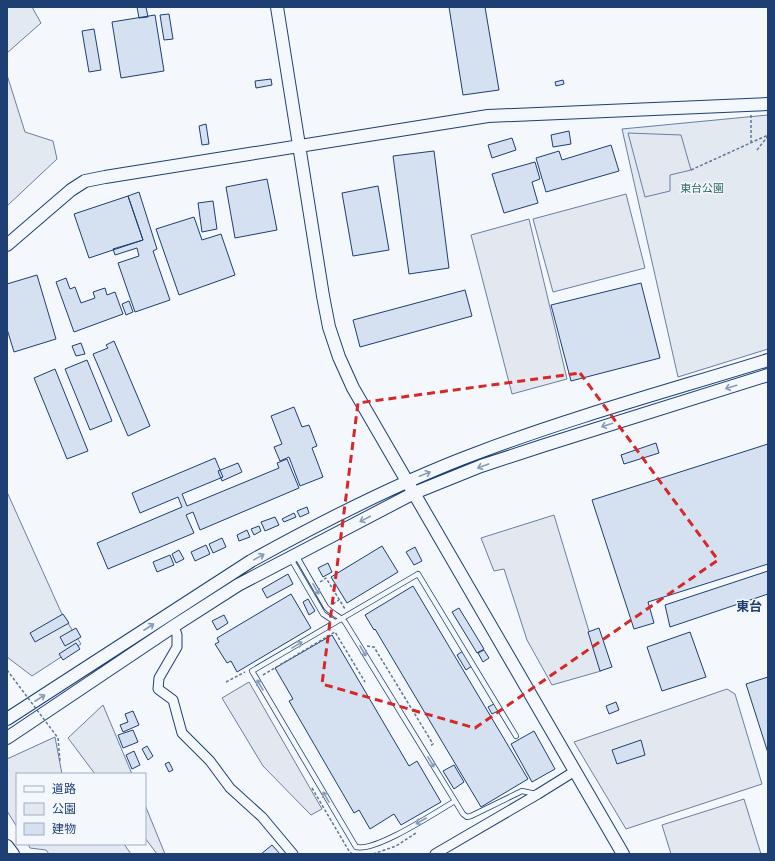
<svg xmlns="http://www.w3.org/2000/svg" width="775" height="861" font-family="'Asap Condensed','Noto Sans JP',sans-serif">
	<rect width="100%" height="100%" fill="#f4f7fb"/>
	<path fill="#e3e9f0" stroke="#687fa3" d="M7,7H32L41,23L7,53Z
		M7,75L25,132L53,141L57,159L7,206Z
		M768,115V349L678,377L622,129Z
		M7,492L61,612L81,644L32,676L7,657Z
		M103,705L132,774H95L68,738Z
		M55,737L62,774H17V827L7,811V759Z
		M145,805L165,854H157L145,838Z
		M28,844H124L131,854H49L46,850L30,848Z"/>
	<path fill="#e3e8f0" stroke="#687fa3" d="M628,133L681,135L691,170L670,175V191L645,197Z
		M626,194L645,268L553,292L533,219Z
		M529,219L567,379L512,394L471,235Z
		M554,515L601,671L552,685L527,640L504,569L494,571L481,538Z
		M249,682L322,809L311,815L263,766L222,698Z
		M727,689L735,694L762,784L626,829L574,742Z
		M744,799L761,854H671L662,825Z"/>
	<path fill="#d5e0f0" stroke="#1d3f73" d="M137,7H146L148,17L139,18Z
		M449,7H485L499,90L463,95Z
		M169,14L173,39L164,40L160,15Z
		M155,15L164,71L121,78L112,22Z
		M94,29L101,70L89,72L82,31Z
		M271,79L272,85L256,88L255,81Z
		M563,80L564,84L556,86L555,82Z
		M206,124L209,144L202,145L199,126Z
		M569,131L571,144L553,147L551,135Z
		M512,138L516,150L492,158L488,145Z
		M611,145L619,171L546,192L536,158L559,151L562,160Z
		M434,151L449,268L409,274L393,156Z
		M535,162L540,179L532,182L538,203L504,213L492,174Z
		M267,179L277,230L235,238L226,187Z
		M378,186L389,250L353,256L342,193Z
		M139,192L157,249L153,251L170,300L135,312L118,263L139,256L137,248L115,255L113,249L143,240L128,196Z
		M128,196L143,240L89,258L74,214Z
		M213,201L217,229L202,232L198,203Z
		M194,217L202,240L221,234L235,275L179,295L156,229Z
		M37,275L56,339L14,352L7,329V284Z
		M66,278L70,289L75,287L81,303L95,298L93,292L105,288L107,295L115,292L123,314L74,332L56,282Z
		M641,283L660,358L571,381L551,305Z
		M465,290L472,316L360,347L353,320Z
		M129,301L133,312L126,315L122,304Z
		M114,341L150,426L128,436L93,354L108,348L106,345Z
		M81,343L85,354L76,356L72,346Z
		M87,360L112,421L90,430L65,369Z
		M55,369L88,451L67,459L34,378Z
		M294,407L302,427L309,425L317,446L312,448L323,477L300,486L289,457L280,461L274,447L282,444L271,416Z
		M656,443L659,453L624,464L621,455Z
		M768,444V564L648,602L654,623L634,629L592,500Z
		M215,458L223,477L182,494L187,506L279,468L277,463L287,459L299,488L200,530L193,512L186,515L194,533L108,569L97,543L182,507L178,497L140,513L132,493Z
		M238,463L242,472L222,481L218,471Z
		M307,507L309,513L300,517L297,511Z
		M294,513L296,517L284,522L282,519Z
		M275,517L279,525L265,531L261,522Z
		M259,526L261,531L254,535L251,529Z
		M247,530L250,537L239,541L237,535Z
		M222,538L226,547L213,553L209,544Z
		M206,545L210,554L195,561L191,552Z
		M382,546L398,572L347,603L331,577Z
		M415,547L422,561L414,565L406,552Z
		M179,550L184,559L176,563L172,554Z
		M170,555L174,565L157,572L153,562Z
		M328,563L332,572L323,577L318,568Z
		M768,571V594L670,627L665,605Z
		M288,574L293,584L267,598L262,589Z
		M413,586L528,779L481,807L375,629L374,630L365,615Z
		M291,594L311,628L237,672L231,661L227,663L215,644L219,642L217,638Z
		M308,599L315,611L309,615L303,602Z
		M459,608L484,649L477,653L452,612Z
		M63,614L69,623L35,642L30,633Z
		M224,615L228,623L217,630L212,621Z
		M76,628L81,637L65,646L60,637Z
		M599,628L612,667L600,671L588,632Z
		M690,632L706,677L662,691L647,647Z
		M332,635L409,766L417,761L441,802L401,825L394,814L370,829L359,810L354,813L289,701L293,699L275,668Z
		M76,643L80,649L63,660L59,654Z
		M484,650L489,658L483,662L478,653Z
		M463,651L472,666L466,670L457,655Z
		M768,677V753L746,684Z
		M616,702L619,710L609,714L606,706Z
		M496,703L500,710L492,714L488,707Z
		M133,711L139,725L123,732L120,725L128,722L125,714Z
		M133,730L138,742L123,748L118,735Z
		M534,731L555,769L532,782L511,744Z
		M641,740L645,755L617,764L612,750Z
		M147,746L153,756L148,760L142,749Z
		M134,751L140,765L132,769L126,755Z
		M169,762L173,770L169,772L165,764Z
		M454,765L464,782L454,789L443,771Z
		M272,845L280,854H261Z"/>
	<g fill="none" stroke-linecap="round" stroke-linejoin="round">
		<defs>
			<path id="lane" d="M296,555L326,607C332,614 340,616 345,622L463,814L467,817L471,816L522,791L536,794
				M291,559L323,614L335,622
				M455,801C436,812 376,852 356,847L252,671L418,574L516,736"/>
			<path id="street" d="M174,626L177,635V647L159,678L158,689L173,700L182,733L210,761L230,788L262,817L293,854
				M435,854L538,794L575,771"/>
			<path id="secondary" d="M277,7L323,296L329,327L339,357L353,388L623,854
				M7,245L71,190L85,181L105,177L488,116L768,104
				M7,719L251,561C323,521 399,482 477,453C572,417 671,390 768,360
				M7,738L174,626L238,585L414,493L481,466L545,445L768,375
				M7,846L13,854"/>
		</defs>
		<use href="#lane" stroke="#1d3f73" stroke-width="6"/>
		<use href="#street" stroke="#1d3f73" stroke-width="11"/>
		<use href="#secondary" stroke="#1d3f73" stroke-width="14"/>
		<path stroke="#5e769c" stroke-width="1.5" stroke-dasharray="3 2" stroke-linecap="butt" d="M751,115V142
			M757,150L768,136
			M691,170L768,135
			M320,582L326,578L345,609
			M333,604L339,600
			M367,646L374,647L433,744L430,746
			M263,675L335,632L365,682
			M226,682L245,672
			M58,738L60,761
			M312,788L349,851L352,854
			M373,854L396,846L416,833"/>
		<use href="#lane" stroke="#f4f7fb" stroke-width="4.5"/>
		<use href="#street" stroke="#f4f7fb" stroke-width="9"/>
		<use href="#secondary" stroke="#f4f7fb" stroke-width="12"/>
		<path stroke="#5e769c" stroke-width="1.5" stroke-dasharray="3 2" stroke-linecap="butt" d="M7,670L58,738"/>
	</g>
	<defs><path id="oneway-shaft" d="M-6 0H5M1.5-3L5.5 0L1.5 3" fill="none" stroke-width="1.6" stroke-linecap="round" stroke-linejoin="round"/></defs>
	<g stroke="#889bb7">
		<use href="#oneway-shaft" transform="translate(731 387) rotate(163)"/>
		<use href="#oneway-shaft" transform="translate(607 425) rotate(163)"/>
		<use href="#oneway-shaft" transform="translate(483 466) rotate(160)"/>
		<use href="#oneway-shaft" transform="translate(425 474) rotate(-22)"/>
		<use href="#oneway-shaft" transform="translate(365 519) rotate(152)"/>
		<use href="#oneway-shaft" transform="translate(259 557) rotate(-29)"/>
		<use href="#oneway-shaft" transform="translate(316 589) rotate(60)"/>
		<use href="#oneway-shaft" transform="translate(149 627) rotate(-33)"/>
		<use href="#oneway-shaft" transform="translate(297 645) rotate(-31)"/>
		<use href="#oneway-shaft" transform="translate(363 651) rotate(59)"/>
		<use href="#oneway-shaft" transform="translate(260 685) rotate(-121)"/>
		<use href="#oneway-shaft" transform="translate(40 698) rotate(-33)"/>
		<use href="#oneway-shaft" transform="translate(431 762) rotate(59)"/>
		<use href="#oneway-shaft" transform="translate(326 797) rotate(-120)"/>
		<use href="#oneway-shaft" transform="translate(421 821) rotate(150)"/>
	</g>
	<path fill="none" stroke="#d62828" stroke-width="3" stroke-dasharray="8 5" stroke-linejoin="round" d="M580,373L718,560L475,728L322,684L358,403Z"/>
	<g text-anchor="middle" stroke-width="3" stroke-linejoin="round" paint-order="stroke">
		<g font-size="11" fill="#2c6c60" stroke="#f4f7fb">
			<text x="702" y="192">東台公園</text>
		</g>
		<g font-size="13" font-weight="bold" fill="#1d3f73" stroke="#f4f7fb">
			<text x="749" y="611">東台</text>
		</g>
	</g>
	<rect width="775" height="861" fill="none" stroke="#1d3f73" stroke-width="16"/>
	<rect x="16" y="773" width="130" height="72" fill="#f4f7fb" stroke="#9eadc5"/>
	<rect x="24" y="786" width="20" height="6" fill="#f4f7fb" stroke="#9eadc5"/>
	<text x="52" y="793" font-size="12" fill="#1d3f73">道路</text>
	<rect x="24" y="803" width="20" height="12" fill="#e3e9f0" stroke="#9eadc5"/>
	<text x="52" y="813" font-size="12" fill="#1d3f73">公園</text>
	<rect x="24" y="823" width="20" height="12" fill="#d5e0f0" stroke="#9eadc5"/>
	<text x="52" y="833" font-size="12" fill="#1d3f73">建物</text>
</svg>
